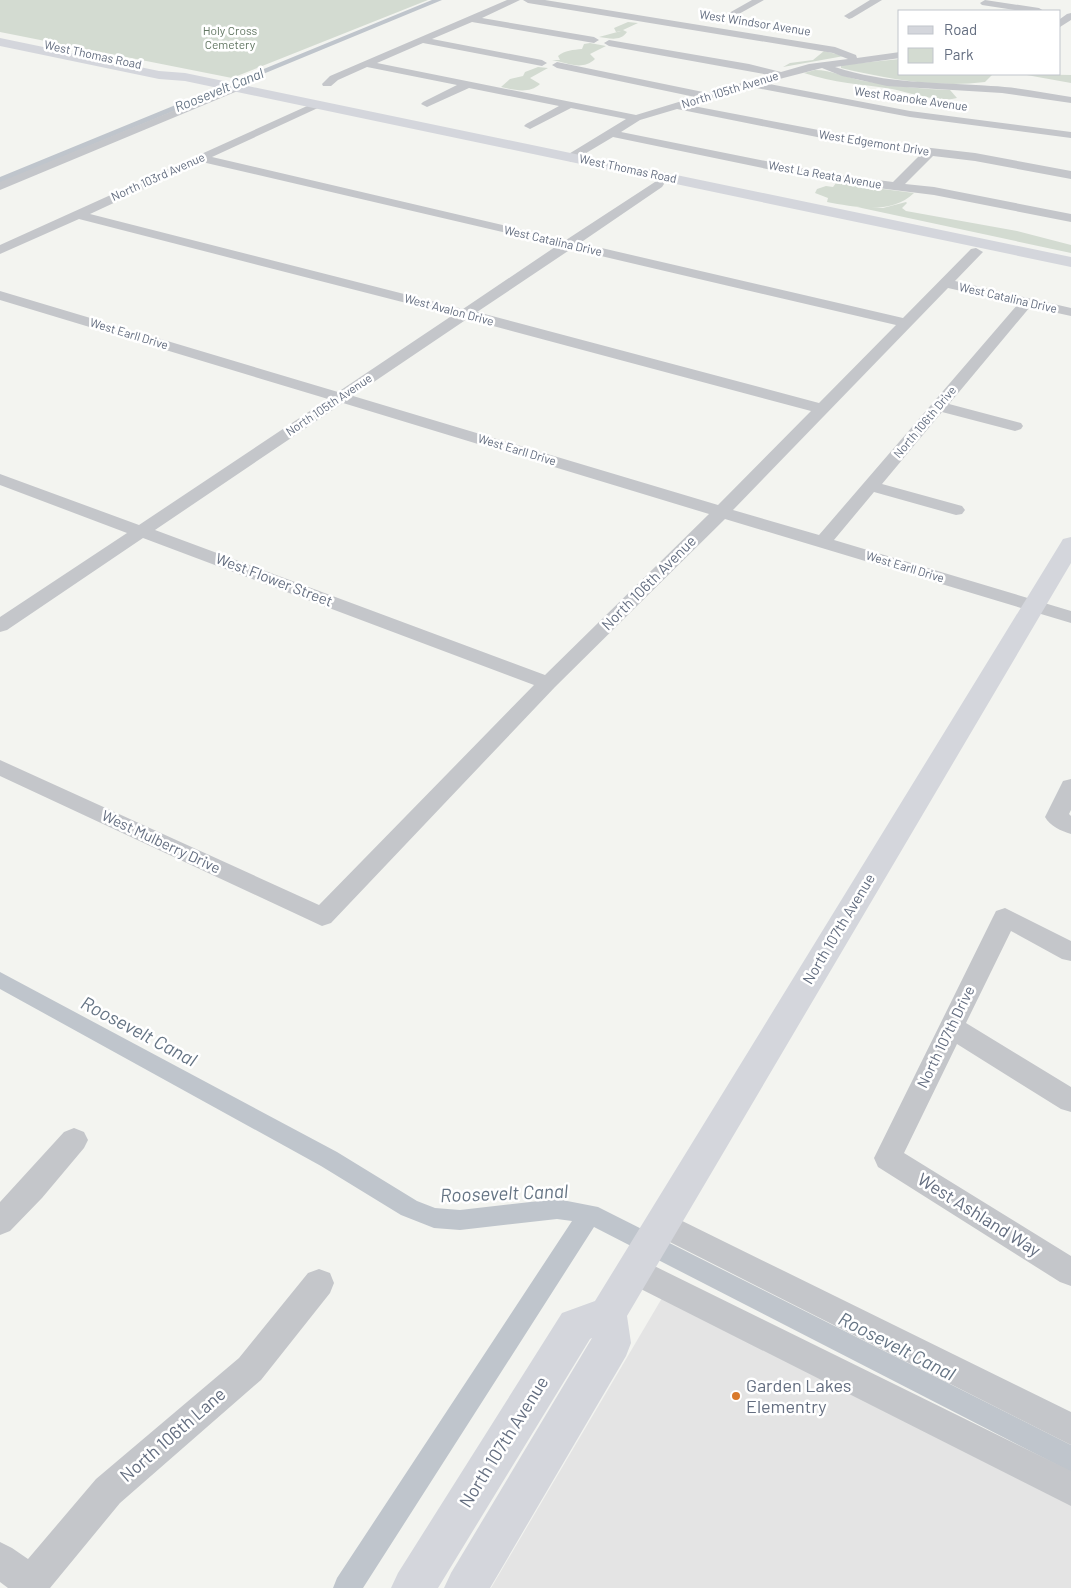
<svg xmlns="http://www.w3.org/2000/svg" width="1071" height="1588" font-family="Barlow,sans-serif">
	<rect width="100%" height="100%" fill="#f3f4f0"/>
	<path fill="#e4e4e4" d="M665,1293L1071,1499V1588H491Z"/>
	<path fill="#d3dbd1" d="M0,0H428L232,78L0,32Z
		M628,22L638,23L623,30L627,32C620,42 609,38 599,37L621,31L616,32L614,28Z
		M590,43L606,46L590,54L595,59C582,71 568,63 552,60H560L558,56C565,50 573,50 582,49L584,44Z
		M824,51L844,56L783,67L790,63L813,60Z
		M900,59V74H993L985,82C937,88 888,79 841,68V65Z
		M538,67L548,68L530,78L540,84C529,94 515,90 501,87L510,79L523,76L525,72Z
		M815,70C831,70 848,78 864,81C893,86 921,89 950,90L957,98C941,103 910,93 892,89C862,84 833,83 804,73Z
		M1021,74L1071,75V83Z
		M836,183L914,193C892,215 854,207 827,202L828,198L815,193L817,189L826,186L833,187Z
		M906,202L907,203L902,208L906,211L1017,231L1071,245V253L857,207L883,208Z"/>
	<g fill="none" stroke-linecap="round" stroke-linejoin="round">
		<path fill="#bfc5cc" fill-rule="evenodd" d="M432,0H442L0,183V177Z
			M0,972L337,1152L417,1201L435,1208L460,1210L557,1199L598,1207L1071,1445V1472L594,1227L363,1588H333L337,1578L572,1221L557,1219L460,1230L434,1228L401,1215L321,1166L0,989Z"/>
		<path fill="#c4c6ca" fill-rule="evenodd" d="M507,0H520L482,18L594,37L599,40L594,43L472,22L432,39L542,60L547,63L542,66L423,43L377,63L636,115L695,97L557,68L552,65L557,62L708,93L769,75L609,46L604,43L609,40L749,64L781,72L809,64L848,59L833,53L528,3L523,0H545L835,47L856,55L857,58L900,52V58L835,67C886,84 938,82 991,86C1018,87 1044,93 1071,97V103L1002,93L887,86L842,76L822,68L764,83L910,111L1071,132V138L910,117L751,87L688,105L887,143L975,153L1071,171V179L975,161L933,156L905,184L934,187L1071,214V222L934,195L830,182L613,137L571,162L565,158L567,155L626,119L571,108L530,129L524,126L526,124L559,106L469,88L427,107L421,104L423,102L457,85L367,67L338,80L331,86H323L322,84L330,76ZM677,109L887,151L921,154L893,182L830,174L621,132L640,120Z
			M752,0H764L737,15L734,16L729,13Z
			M870,0H882L852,18L849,19L844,16Z
			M985,0L1039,8L1044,11H1022L982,5L980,3Z
			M1071,13V20L1060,27V19L1067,14Z
			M236,85L240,86L241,88L240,90L0,190V182Z
			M316,102L320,103L322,105L320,107L212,157L566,240L658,180L662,181L664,184L662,187L580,243L903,318L971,249L976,248L983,252L955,281L1071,308V316L1030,307L949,404L1021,423L1023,426L1021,429L1015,431L942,412L882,484L962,506L965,510L962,514L956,515L874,492L834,540L1071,611V623L725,519L555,687L331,923L322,926L0,776V760L319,905L534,685L143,538L7,630L0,632V617L127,533L0,485V474L139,525L328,399L0,300V291L338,392L453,315L79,219L0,254V245ZM202,162L558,245L463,309L90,214ZM571,249L896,325L819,403L477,312ZM948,288L1018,304L819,535L733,510ZM467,319L811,411L718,505L353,396ZM343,403L709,514L545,675L155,530Z
			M1071,779V810L1069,814L1071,816V834C1061,831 1050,826 1045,817L1063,781Z
			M1005,908L1071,941V961L1062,959L1011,931L966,1023L1071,1087V1112L1061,1109L957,1044L904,1153L1071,1256V1286L1060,1282L878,1167L874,1158L993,917L996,911Z
			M74,1128L84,1132L88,1140L84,1148L42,1198L10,1231L0,1235V1202L64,1132Z
			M662,1211L1071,1412V1445L652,1233L647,1224L652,1215Z
			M634,1256L1071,1471V1506L623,1280L619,1270L623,1260Z
			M319,1269L330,1273L334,1283L330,1293L261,1380L120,1503L50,1588H8L0,1582V1542L12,1548L28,1559L96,1479L239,1358L308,1273Z"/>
		<path fill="#d4d6dc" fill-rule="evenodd" d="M0,38L159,71L185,73L1071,257V267L185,81L159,79L0,46Z
			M1071,537V563L627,1316L631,1343L626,1356L490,1588H444L451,1573L592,1338L590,1339L438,1588H391L398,1573L562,1313L595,1301L1060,544L1063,539Z"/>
	</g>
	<circle fill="#d9792b" stroke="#fff" stroke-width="2" cx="736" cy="1396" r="5"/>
	<g text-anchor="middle" stroke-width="5" stroke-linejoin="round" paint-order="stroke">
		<g font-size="12" fill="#646e80" stroke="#fff">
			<text transform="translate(755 23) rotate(9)" y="4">West Windsor Avenue</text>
			<text transform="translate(93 55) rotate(12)" y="4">West Thomas Road</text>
			<text transform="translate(730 90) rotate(-17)" y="4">North 105th Avenue</text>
			<text transform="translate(911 99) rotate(8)" y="4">West Roanoke Avenue</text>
			<text transform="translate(874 143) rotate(9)" y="4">West Edgemont Drive</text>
			<text transform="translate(628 169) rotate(12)" y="4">West Thomas Road</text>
			<text transform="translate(825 175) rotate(10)" y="4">West La Reata Avenue</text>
			<text transform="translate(158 177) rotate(-24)" y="4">North 103rd Avenue</text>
			<text transform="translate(553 241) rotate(13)" y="4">West Catalina Drive</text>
			<text transform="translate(1008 298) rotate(13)" y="4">West Catalina Drive</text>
			<text transform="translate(449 310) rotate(15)" y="4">West Avalon Drive</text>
			<text transform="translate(129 334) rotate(17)" y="4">West Earll Drive</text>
			<text transform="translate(329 405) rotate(-34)" y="4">North 105th Avenue</text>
			<text transform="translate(925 422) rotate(-50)" y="4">North 106th Drive</text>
			<text transform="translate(517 450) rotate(17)" y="4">West Earll Drive</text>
			<text transform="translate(905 567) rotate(17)" y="4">West Earll Drive</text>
		</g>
		<g font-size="12" fill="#637763" stroke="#fff">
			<text x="230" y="35">Holy Cross<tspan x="230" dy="14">Cemetery</tspan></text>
		</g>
		<g font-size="14" font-style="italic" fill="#657484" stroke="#fff">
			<text transform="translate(219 90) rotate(-22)" y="5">Roosevelt Canal</text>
		</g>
		<g font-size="15" fill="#646e80" stroke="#fff">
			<text transform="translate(274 580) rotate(21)" y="5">West Flower Street</text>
			<text transform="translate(649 583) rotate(-45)" y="5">North 106th Avenue</text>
			<text transform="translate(161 842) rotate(25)" y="5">West Mulberry Drive</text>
			<text transform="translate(839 929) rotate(-59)" y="5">North 107th Avenue</text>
			<text transform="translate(946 1037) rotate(-64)" y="5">North 107th Drive</text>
		</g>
		<g font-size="18" fill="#646e80" stroke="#fff">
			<text transform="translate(979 1215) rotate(32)" y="6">West Ashland Way</text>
			<text transform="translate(173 1435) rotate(-41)" y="6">North 106th Lane</text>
			<text transform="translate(504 1442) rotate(-58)" y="6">North 107th Avenue</text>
		</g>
		<g font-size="18" fill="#646e80" stroke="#fff" text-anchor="start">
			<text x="746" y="1392">Garden Lakes<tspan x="746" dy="21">Elementry</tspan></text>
		</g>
		<g font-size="19" font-style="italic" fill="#657484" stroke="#fff">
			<text transform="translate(139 1031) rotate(28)" y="7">Roosevelt Canal</text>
			<text transform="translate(504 1193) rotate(-2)" y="7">Roosevelt Canal</text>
			<text transform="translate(897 1346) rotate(27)" y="7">Roosevelt Canal</text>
		</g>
	</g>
	<rect x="898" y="10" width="162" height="65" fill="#ffffff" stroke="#c1c5cc"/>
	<rect x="908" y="26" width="25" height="8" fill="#d4d6dc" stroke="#c1c5cc"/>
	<text x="944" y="35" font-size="15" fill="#646e80">Road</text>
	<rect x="908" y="48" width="25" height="15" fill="#d3dbd1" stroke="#c1c5cc"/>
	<text x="944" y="60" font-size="15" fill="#646e80">Park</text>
</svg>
